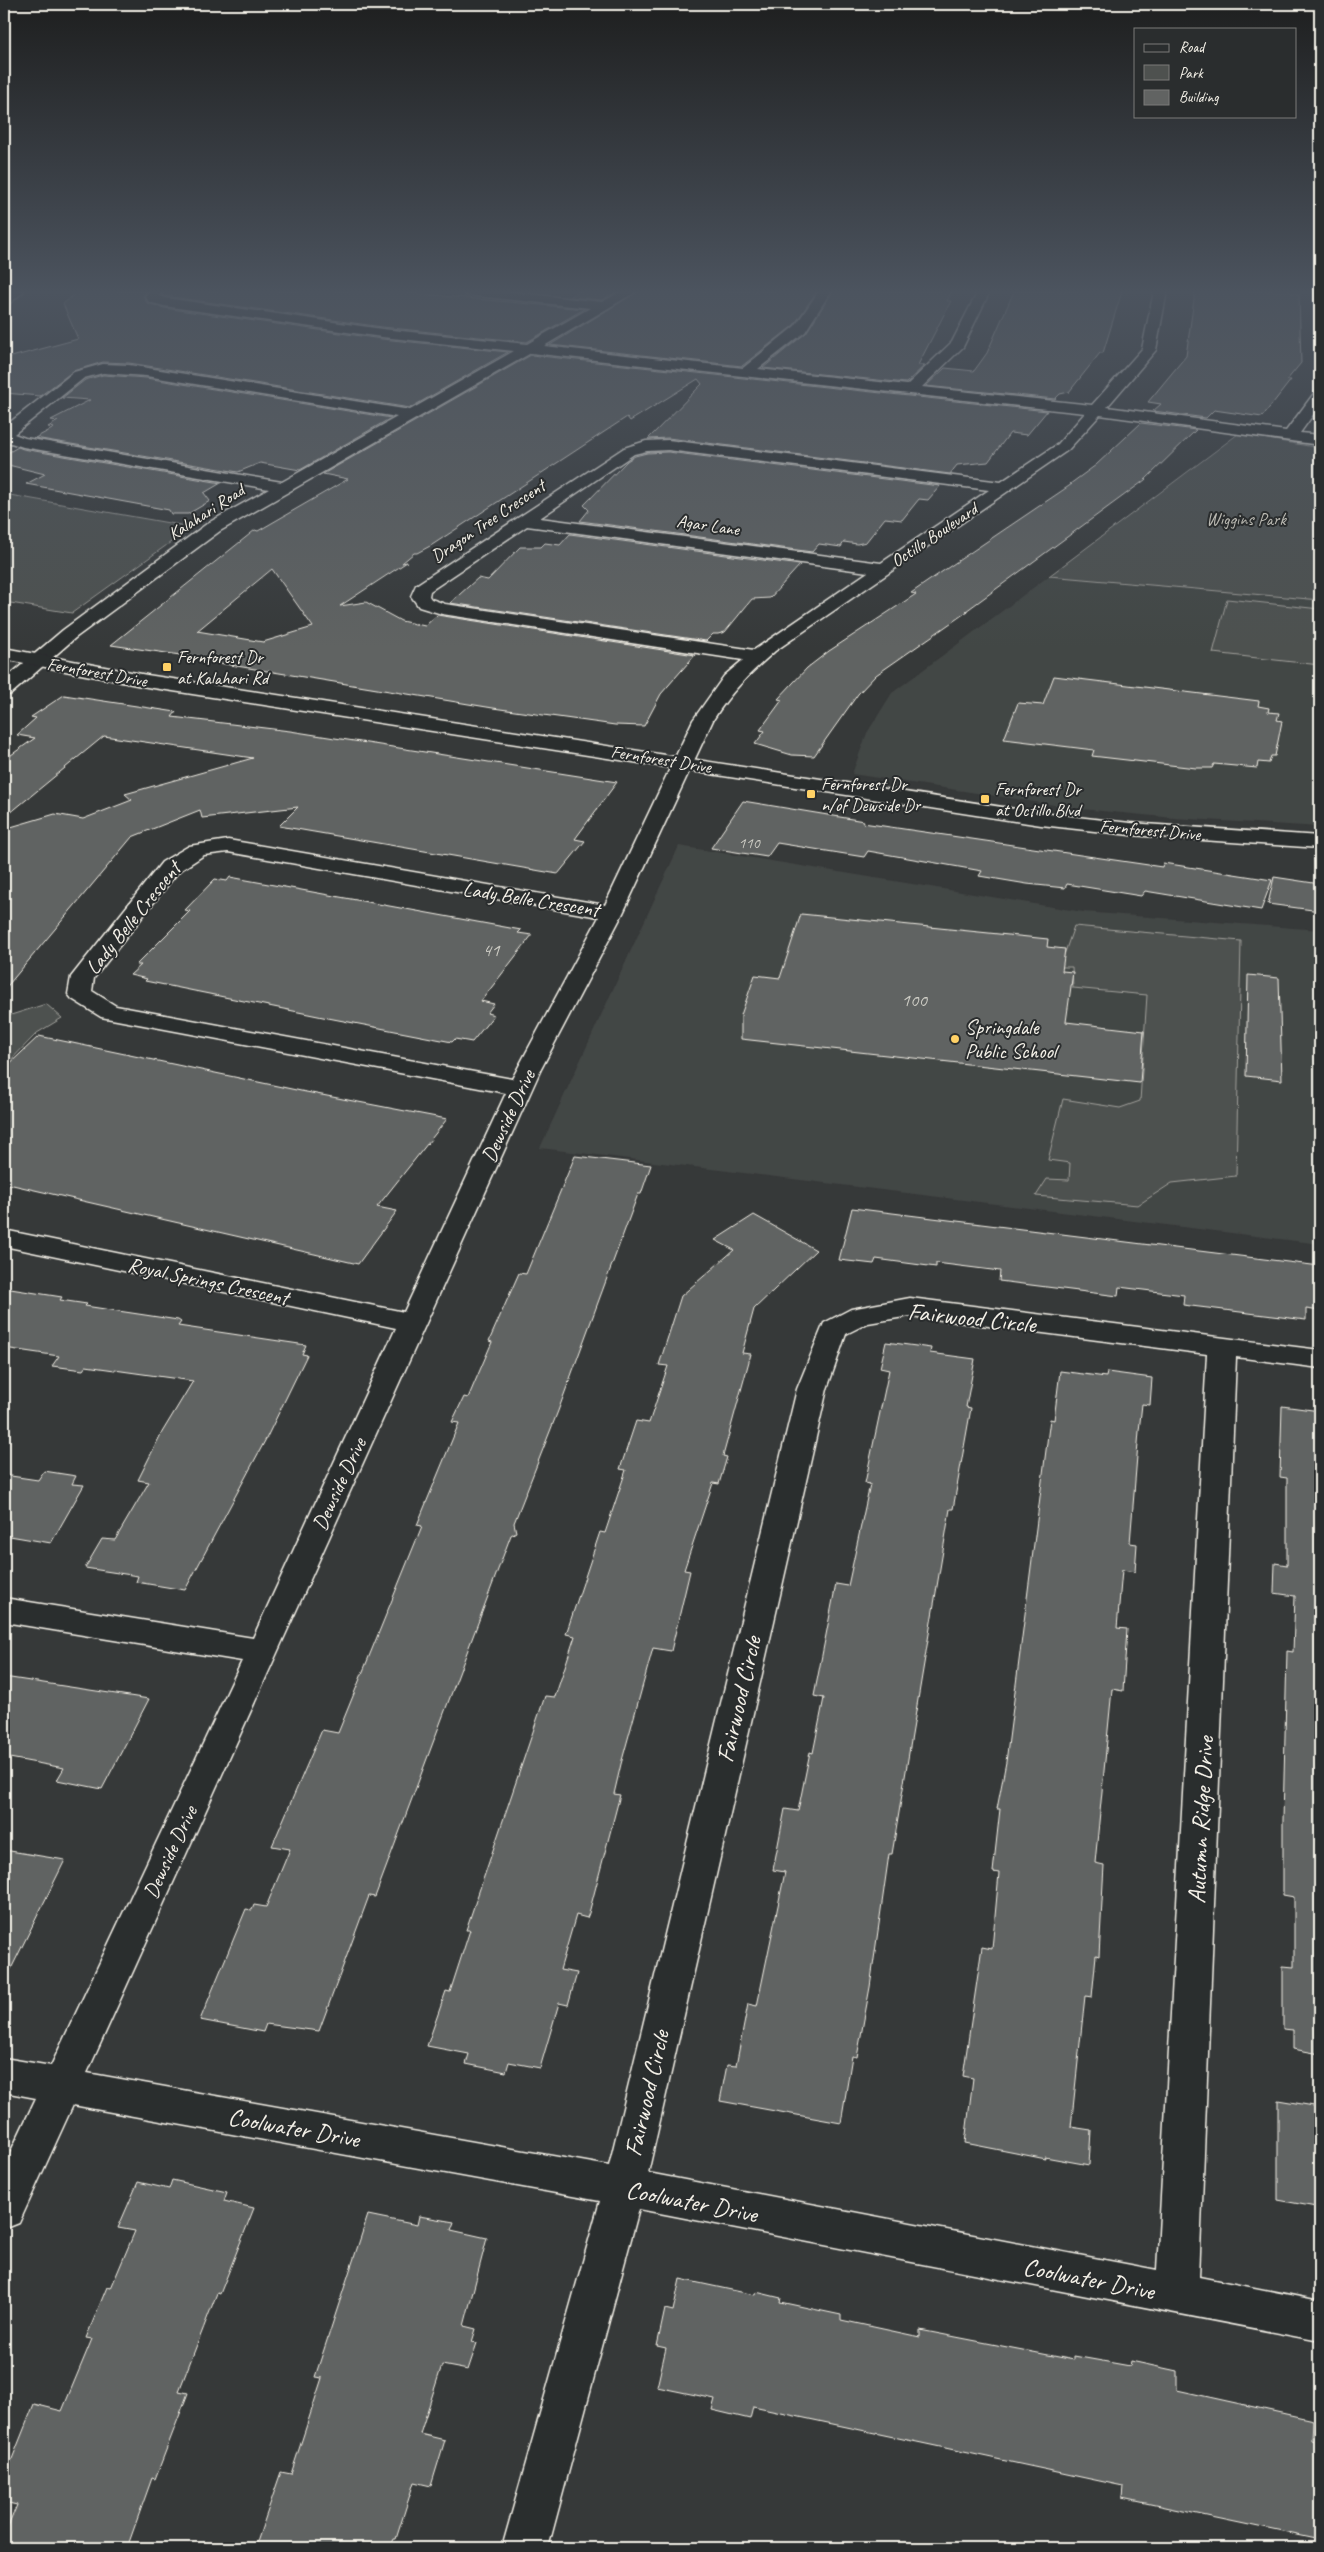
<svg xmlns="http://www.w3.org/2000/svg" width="1324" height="2552" font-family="Caveat,sans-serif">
	<rect width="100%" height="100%" fill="#363939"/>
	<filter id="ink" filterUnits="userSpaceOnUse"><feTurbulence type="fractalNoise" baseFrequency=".02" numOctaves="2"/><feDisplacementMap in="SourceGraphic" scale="10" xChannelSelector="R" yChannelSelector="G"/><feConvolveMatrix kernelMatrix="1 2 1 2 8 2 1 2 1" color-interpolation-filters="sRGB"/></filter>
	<g filter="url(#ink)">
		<path fill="#434645" d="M1049,576L1320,600V827L1174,818L1081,809L852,774L867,733L892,693Z
			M679,846L1083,912L1320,930V1244L540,1148Z"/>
		<path fill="#4e514f" stroke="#a1a19c" d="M1238,434L1320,448V600L1049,576Z
			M4,494L192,527L72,613L4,602Z
			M1227,599L1320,609V665L1213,653Z
			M1074,926L1241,941L1236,1176L1172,1183L1138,1205L1036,1196L1047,1179L1069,1180L1070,1163L1048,1160L1063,1099L1120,1108L1140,1101L1147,995L1073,988L1072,967H1060Z
			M46,1004L62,1018L37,1033L4,1067V1015H11Z"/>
		<path fill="#616362" stroke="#f4f1e8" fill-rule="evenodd" d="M78,291H147L143,296L147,303L164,308L382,339L508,352L410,408L129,363L103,362L73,371L40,396L4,393V359L78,339L63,304Z
			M165,291H389L584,309L527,342L382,327L165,296L162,295Z
			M578,291H618L602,300L570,297Z
			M639,291H817L794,325L742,366L550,345Z
			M833,291H952L947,301H951L918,365H925L906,383L763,368L806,333Z
			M1014,291H1122L1103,353H1100L1069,392L1060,394L1055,399L926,386L945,368L974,371L987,353Z
			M1203,291H1291V293L1299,294L1301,363L1287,380H1291L1262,417L1214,410L1206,418L1153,411L1161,404L1148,402L1186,356L1195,292Z
			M531,355L1047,411L1027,435L1010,433L988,462L957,465L950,474L668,438L648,439L702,384L698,379L630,421L627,417L432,545L417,553H414L402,563L407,562L340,606L366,602L401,621L425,626L437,615L695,655L661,694L644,726L615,725L493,708L206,661L208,659L111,645L255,530L258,531L348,479L323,474ZM272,569L313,627L263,642L197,631Z
			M103,375L146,378L391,418L300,470L260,463L238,472L35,438L54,428L48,427L58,421L51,420L90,400L62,398L85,380Z
			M1141,423L1196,430L1145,480L966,611H968L876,675L858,694L814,756L792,755L755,744L765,731L760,730L782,700L778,699L807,668L829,651L916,594L911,593L946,569L1072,484H1070L1096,465Z
			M18,447L23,449L221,483L204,493L210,501L188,514H171L169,510L26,484L45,474L4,464V455Z
			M668,452L940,486L928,500L919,499L902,520L885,518L866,542L857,544L844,542L841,547L819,544L812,552L580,521L589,510L584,505L627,461L635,456L647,453Z
			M570,534L800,565L770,598L752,599L725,632L718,634H713L706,641L450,603L478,578L488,580L520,547H541L545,543L560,545Z
			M1054,676L1259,701L1258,706L1269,708L1268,712L1279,713L1277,720L1282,721L1275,756H1271L1269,763L1258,762L1257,768L1214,764L1212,768H1196L1092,756L1094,750L1004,739L1018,703L1043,705Z
			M64,695L176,712L172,717L290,731L617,782L575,839L585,841L558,874L279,826L298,807L202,818L200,810L132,837L4,990V829L55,814L83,819L132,800L125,794L253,758L104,736L4,818V760L35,738L17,735L36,718L31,717Z
			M743,801L864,821L863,823L1162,867L1163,863L1272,880L1261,910L1145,891L1141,896L1067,884L1065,888L1027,884L979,876L982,871L868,851L864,857L777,843L767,857L711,848Z
			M230,877L521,930L518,933L532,935L481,1001L494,1004L487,1013L494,1015L472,1042L455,1039L452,1042L323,1017L145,981L147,979L130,975L141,965H136L190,911L185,910L215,879L227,881Z
			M1274,877L1320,884V911L1268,904Z
			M801,914L1048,939L1047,947L1065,949L1062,971L1073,972L1066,1022L1144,1031L1140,1083L741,1039V1015L755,975L780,978Z
			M1248,975L1279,978L1282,1080L1246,1076Z
			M39,1036L301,1091L447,1119L377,1207L397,1211L358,1264L4,1183V1069Z
			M575,1156L651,1165L641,1194H638L558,1411L514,1523L516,1532L511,1535L375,1897L369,1896L319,2031L266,2024L263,2032L200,2020L246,1909L252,1910L254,1905L266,1907L290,1849L272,1846L322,1730L338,1733L422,1526L417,1525L459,1423L452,1422L464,1397L468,1398L492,1342L489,1341L519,1273L526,1274Z
			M852,1208L1320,1266V1311L1306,1309V1320L1183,1305L1184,1295L1119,1287L1118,1296L999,1281L1000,1271L936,1263V1267L876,1259L874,1264L839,1260Z
			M754,1215L816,1250L754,1309L742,1353L751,1354L723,1456L727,1457L719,1484L713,1483L684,1570L690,1571L671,1651L653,1648L621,1764L614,1794L620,1795L589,1913L587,1918L576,1915L560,1970L577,1973L568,2005L559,2003L540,2068L509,2062L506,2072L466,2064L469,2054L427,2046L446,1991L450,1992L470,1930H466L545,1696L555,1697L575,1636L566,1634L600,1532L605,1533L626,1470L620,1469L636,1421L649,1423L668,1366L659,1365L681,1296L734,1250L715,1240Z
			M4,1288L62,1297L60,1300L87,1304L85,1306L178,1320L181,1322L178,1326L306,1345L302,1354L307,1355L267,1437L185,1590L136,1582L138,1576L85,1568L102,1539L115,1540L149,1482L138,1480L161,1434L193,1381L86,1366L83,1370L52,1366L59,1356L4,1348Z
			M886,1342L931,1348L930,1353L975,1359L966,1407L971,1408L953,1509H950L892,1854H889L870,1987L857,2057L852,2056L841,2123L720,2101L727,2065L736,2066L748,2004L757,2006L785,1872L773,1870L785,1809L798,1811L810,1752L813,1753L824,1698L814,1696L836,1584L848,1586L870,1484L865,1483L889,1370L880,1368Z
			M1060,1371L1106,1377L1107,1372L1152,1378L1150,1405L1142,1404L1139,1431L1130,1543L1137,1544L1135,1572L1122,1570L1117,1628L1127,1629L1123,1691L1112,1689L1095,1863L1104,1865L1099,1956L1096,1955L1092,1997L1085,1996L1071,2127L1091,2130L1089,2165L1045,2157L1046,2159L965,2143L973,2078L963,2076L982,1947L992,1949L999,1873L993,1872L1000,1809H997L1006,1762L1050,1419L1054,1420Z
			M1282,1406L1320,1411V2054L1293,2049V2030L1283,2029V1966L1294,1967V1897L1283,1895V1821L1287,1651L1293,1652L1295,1596L1274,1593L1275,1563L1287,1565V1478L1280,1477Z
			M44,1471L76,1476L72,1484L84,1485L51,1543L4,1535V1475L38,1480Z
			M4,1677L149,1699L102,1789L57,1780L64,1768L4,1757Z
			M4,1850L65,1860L4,1983Z
			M1278,2100L1320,2107V2205L1316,2204V2207L1278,2200Z
			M172,2180L227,2192L224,2201L254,2208L220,2294L217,2293L179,2391L188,2393L155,2479L152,2478L127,2548H4V2536L17,2505L4,2502V2479L34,2404L62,2411L92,2339L86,2338L107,2287L111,2288L135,2231L118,2228L138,2182L169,2189Z
			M368,2215L417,2225L419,2216L454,2222L451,2230L487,2238L464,2326L476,2329L472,2342L477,2343L468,2370L442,2365L420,2434L445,2440L431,2486L414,2482L396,2539H394L390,2548H255L281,2472L291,2474L322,2378L315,2377Z
			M680,2279L755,2295L756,2292L781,2298L780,2302L841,2315V2320L920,2337V2330L1074,2360V2356L1130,2366L1131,2361L1177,2371V2390L1313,2420L1312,2439L1320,2441V2540L1122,2498L1123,2486L753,2407L750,2419L712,2410L715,2399L657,2387L666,2348L657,2346L665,2309L673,2311Z"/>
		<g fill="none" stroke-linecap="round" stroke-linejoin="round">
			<defs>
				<path id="street" d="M150,291H163L159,296L165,298L382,329L527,344L590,308L466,295L460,291H501L602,302L622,291H637L544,346L743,368L795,326L819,291H831L805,332L758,369L907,385L952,342L978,291H990L963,347L922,387L1092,405L1142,349L1154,291H1167L1156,350L1107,407L1286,431L1315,392L1320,391V405L1300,433L1320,435V445L1100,415L1068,450L775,651C750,673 731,691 713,720L623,913L541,1069L87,2073L609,2166L797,1389L824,1323L851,1309L910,1298L1320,1350V1368L1236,1357L1199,2277L1320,2301V2341L639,2209L548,2548H502L600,2201L73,2105L19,2223L4,2229V2166L36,2098L4,2092V2058L51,2066L242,1661L4,1622V1598L253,1638L396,1328L4,1246V1230L404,1312L506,1093L101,1017L72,999L68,994L71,977L162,862L189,846L228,840L605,905L693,720L724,676L743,660L442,614L419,607L411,596L416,585L624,448L646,441L668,440L1001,482L1058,444L1085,413L531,353L220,531L75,638L11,694L4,696V680L63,630L208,523L269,489L23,447L5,441L4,427L74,372L103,364L129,365L410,410L514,351L382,337L164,306L149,302L145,296ZM103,373L146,376L397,417L282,482L25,438L14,434L84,378ZM668,450L989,490L881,563L540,518L634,454L647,451ZM527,526L868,572L754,650L445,604L431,599L429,596L430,591ZM228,852L599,917L512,1079L116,1006L92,991L94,978L178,872L204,855ZM910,1316L1207,1354L1157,2270L648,2173L827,1389L846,1334L868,1323Z"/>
				<path id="secondary" d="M9,291H24L9,304L4,305V295Z
					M4,648L147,675L1041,813L1130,823L1320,836V848L1130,835L1041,825L147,687L4,659Z"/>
			</defs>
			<use href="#street" stroke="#f4f1e8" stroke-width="3"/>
			<use href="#secondary" stroke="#f4f1e8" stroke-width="3"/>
			<use href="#street" fill="#2a2d2e" fill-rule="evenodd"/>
			<use href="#secondary" fill="#2a2d2e" fill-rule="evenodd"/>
		</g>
	</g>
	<linearGradient id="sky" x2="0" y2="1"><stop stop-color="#1e1f1f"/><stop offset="0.45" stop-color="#4c545f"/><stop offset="1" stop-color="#4c545f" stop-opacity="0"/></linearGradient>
	<rect width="1324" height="648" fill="url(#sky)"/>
	<g fill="#ffd166" stroke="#2a2d2e" stroke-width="2">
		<rect x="162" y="662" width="10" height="10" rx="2.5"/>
		<rect x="806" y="789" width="10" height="10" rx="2.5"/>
		<rect x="980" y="794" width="10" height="10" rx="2.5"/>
		<circle cx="955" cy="1039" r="5"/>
	</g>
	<g text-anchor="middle" stroke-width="4" stroke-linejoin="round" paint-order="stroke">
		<g font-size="16" fill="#cfcec6">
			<text x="749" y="848">110</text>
		</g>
		<g font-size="18" fill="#f4f1e8" stroke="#2a2d2e">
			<text transform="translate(206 512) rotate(-33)" y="6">Kalahari Road</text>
			<text transform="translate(488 521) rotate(-34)" y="6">Dragon Tree Crescent</text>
			<text transform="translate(708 525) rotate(8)" y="6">Agar Lane</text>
			<text transform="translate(934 535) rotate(-34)" y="6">Octillo Boulevard</text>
			<text transform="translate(97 672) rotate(10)" y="6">Fernforest Drive</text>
			<text transform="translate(661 759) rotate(9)" y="6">Fernforest Drive</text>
			<text transform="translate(1150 830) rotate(5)" y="6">Fernforest Drive</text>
		</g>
		<g font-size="18" fill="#bab9b2" stroke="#2a2d2e">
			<text x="1246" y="525">Wiggins Park</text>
		</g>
		<g font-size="18" fill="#f4f1e8" stroke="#2a2d2e" text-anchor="start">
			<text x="177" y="663">Fernforest Dr<tspan x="177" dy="21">at Kalahari Rd</tspan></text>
			<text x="821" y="790">Fernforest Dr<tspan x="821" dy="21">n/of Dewside Dr</tspan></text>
			<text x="995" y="795">Fernforest Dr<tspan x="995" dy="21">at Octillo Blvd</tspan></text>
		</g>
		<g font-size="19" fill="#cfcec6">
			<text x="491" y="956">41</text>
			<text x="914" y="1006">100</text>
		</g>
		<g font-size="21" fill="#f4f1e8" stroke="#2a2d2e">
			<text transform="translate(531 899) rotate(9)" y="7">Lady Belle Crescent</text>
			<text transform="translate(133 918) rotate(-51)" y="7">Lady Belle Crescent</text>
			<text transform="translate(508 1116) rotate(-65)" y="7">Dewside Drive</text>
			<text transform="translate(208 1281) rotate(12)" y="7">Royal Springs Crescent</text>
			<text transform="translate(339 1484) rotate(-65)" y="7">Dewside Drive</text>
			<text transform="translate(170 1852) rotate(-65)" y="7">Dewside Drive</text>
		</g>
		<g font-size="21" fill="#f4f1e8" stroke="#2a2d2e" text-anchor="start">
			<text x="965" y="1034">Springdale<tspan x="965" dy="24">Public School</tspan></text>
		</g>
		<g font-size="25" fill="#f4f1e8" stroke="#2a2d2e">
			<text transform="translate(972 1317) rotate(6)" y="9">Fairwood Circle</text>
			<text transform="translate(738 1699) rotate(-77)" y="9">Fairwood Circle</text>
			<text transform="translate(1200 1820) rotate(-87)" y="9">Autumn Ridge Drive</text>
			<text transform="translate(646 2093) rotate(-77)" y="9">Fairwood Circle</text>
			<text transform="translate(294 2127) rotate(10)" y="9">Coolwater Drive</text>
			<text transform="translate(692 2201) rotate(11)" y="9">Coolwater Drive</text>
			<text transform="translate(1089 2278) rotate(11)" y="9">Coolwater Drive</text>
		</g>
	</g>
	<rect width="1324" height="2552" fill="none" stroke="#2a2d2e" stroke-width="20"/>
	<rect x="10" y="10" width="1304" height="2532" fill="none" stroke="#f4f1e8" stroke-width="2" filter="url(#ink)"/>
	<rect x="1134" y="28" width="162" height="90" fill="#2a2d2e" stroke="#7b7b78"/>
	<rect x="1144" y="44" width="25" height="8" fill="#2a2d2e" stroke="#7b7b78"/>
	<text x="1179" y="52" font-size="15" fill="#f4f1e8">Road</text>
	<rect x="1144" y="65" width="25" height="15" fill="#4e514f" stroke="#7b7b78"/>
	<text x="1179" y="78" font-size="15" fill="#f4f1e8">Park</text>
	<rect x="1144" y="90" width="25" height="15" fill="#616362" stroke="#7b7b78"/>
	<text x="1179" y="102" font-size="15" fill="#f4f1e8">Building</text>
</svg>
